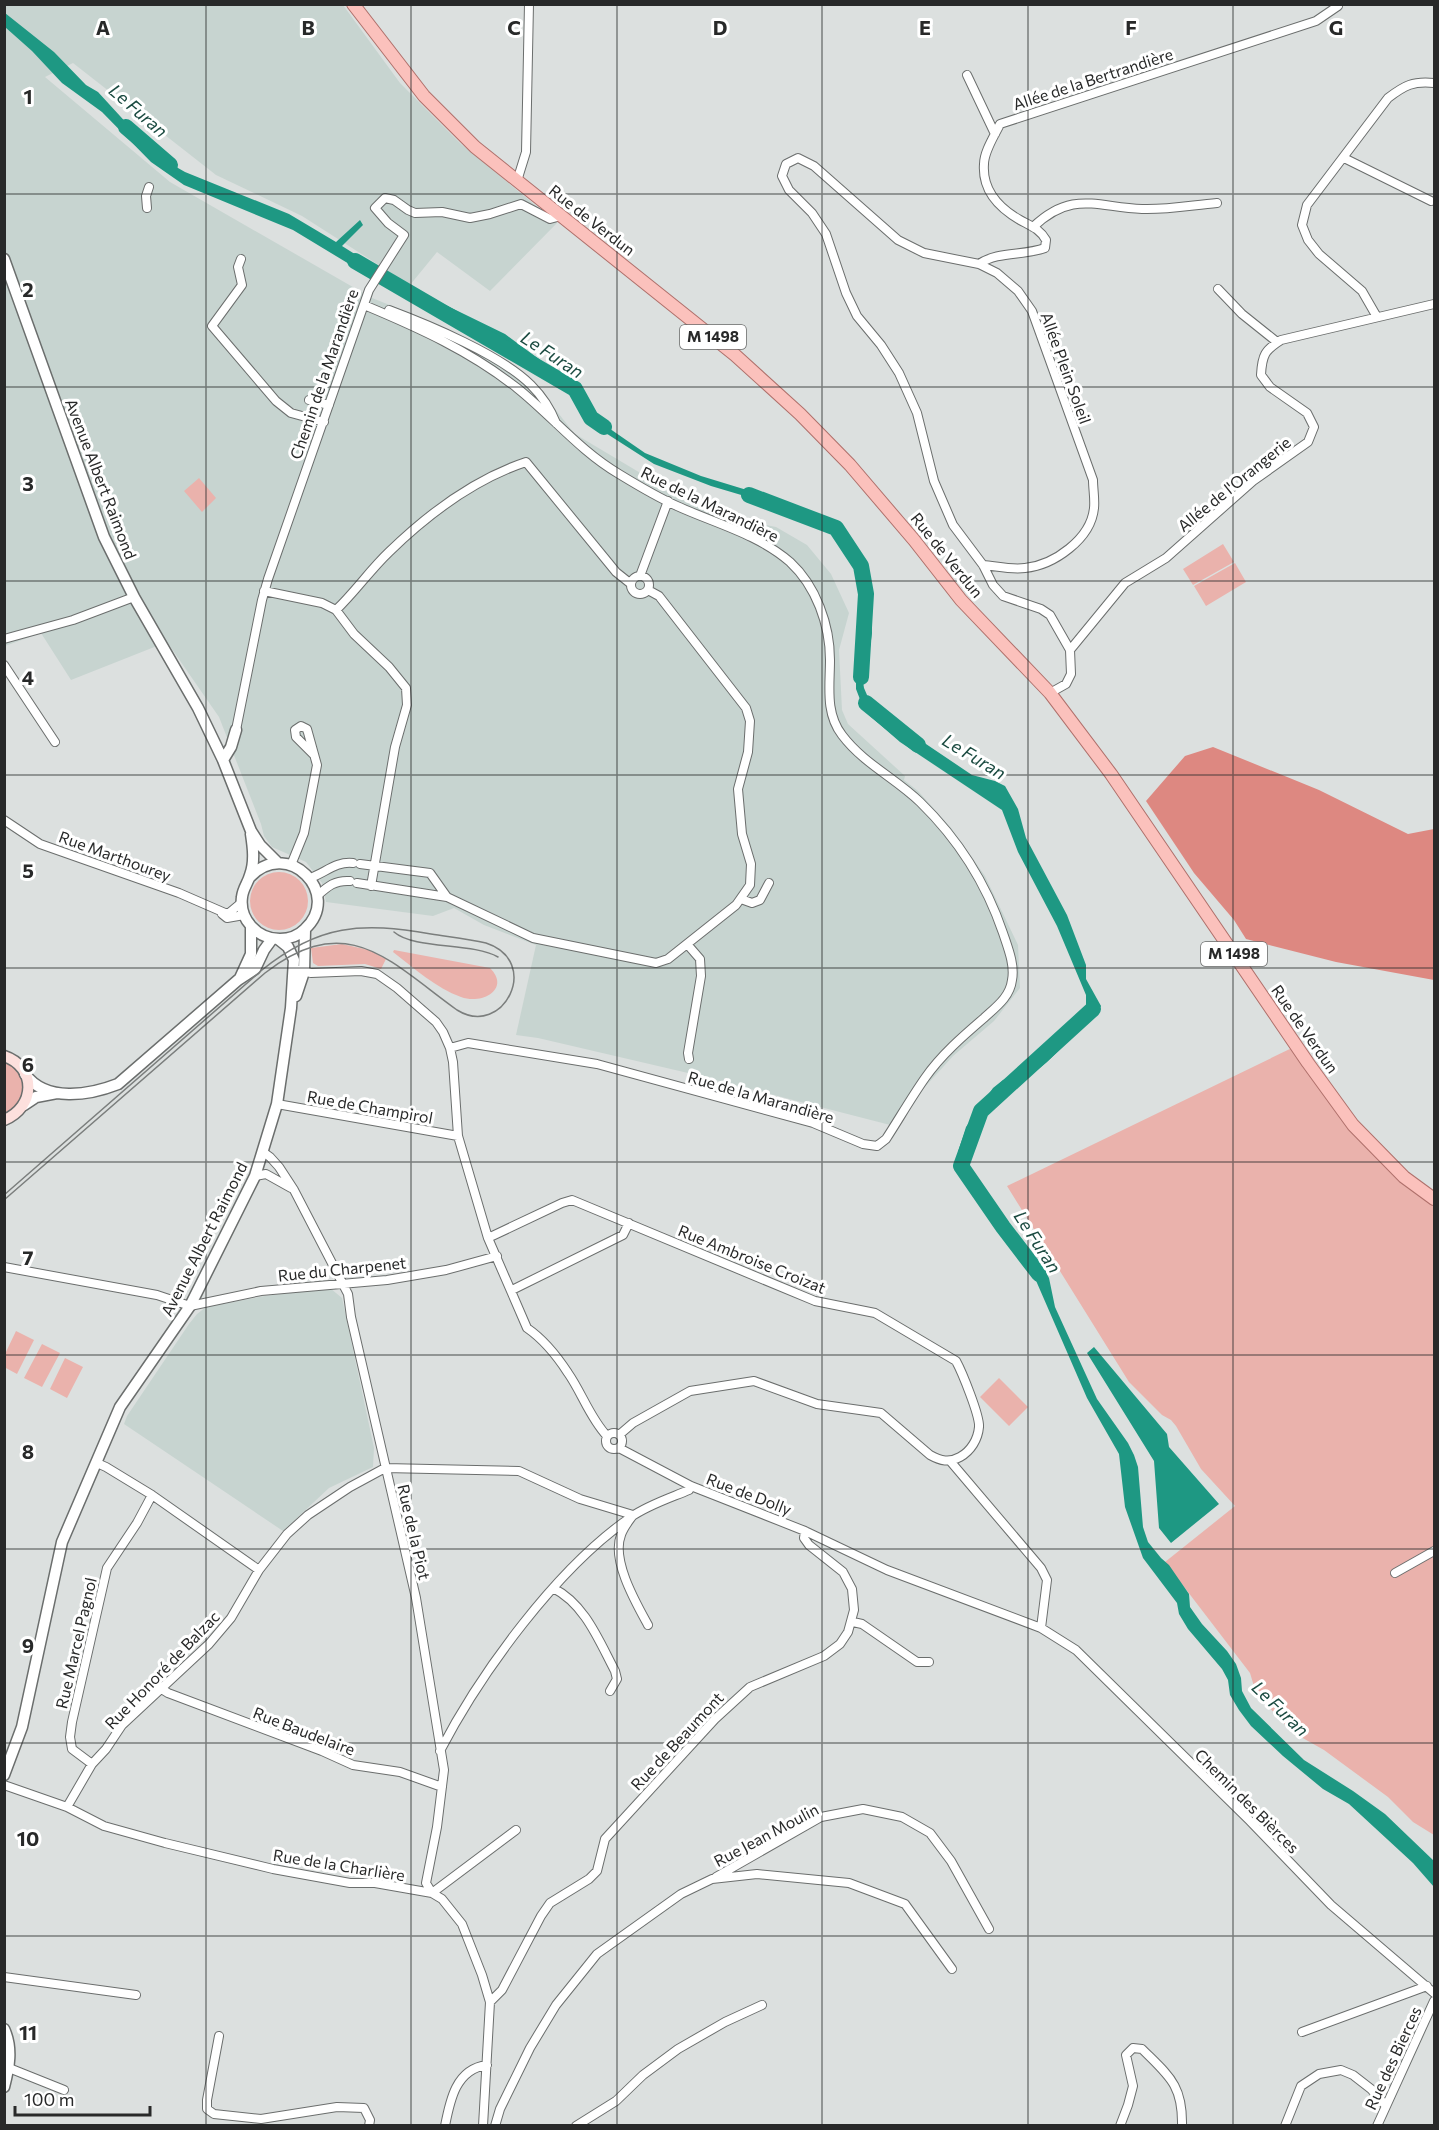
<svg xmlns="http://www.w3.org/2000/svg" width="1439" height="2130" font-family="Commissioner,sans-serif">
	<rect width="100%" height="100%" fill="#dce0df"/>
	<path fill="#c7d4d0" d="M4,5H343L400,83L461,144L557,223L490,291L437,252L410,285L302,216L216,175L73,63L45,77L170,182L372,298L440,325L485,349L543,394L574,433L585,440L669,490L725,517L776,527L807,545L831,574L849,613L839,650L842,710L848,724L905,776L904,780L918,791L952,829L985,876L1018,945L1020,988L994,1021L953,1056L924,1088L898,1127L688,1073L538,1038L516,1035L536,945L484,925L454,908L433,916L326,902L322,883L306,862L272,847L264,836L261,824L219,717L167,642L71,680L41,633L5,646Z
		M330,1288L342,1298L374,1448L373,1467L329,1488L283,1531L124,1424L127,1416L189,1324L197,1314L206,1307L265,1296Z"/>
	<path fill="#eab2ac" d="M199,478L216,498L202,512L184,491Z
		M1223,544L1234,562L1193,585L1183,569Z
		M1235,563L1246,582L1206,606L1194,586Z
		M250 901a29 29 0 1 1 58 0a29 29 0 1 1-58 0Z
		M342,944L369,950L386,959L381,969L365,964L318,966L313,963L311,948Z
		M394,950L490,968C511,989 482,1005 461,997C436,988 414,968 393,952Z
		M1296,1046L1353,1125L1434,1199V1835L1413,1822L1388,1797L1324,1750L1292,1732L1256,1693L1250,1673L1165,1562L1235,1506L1201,1469L1176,1426L1171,1420L1162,1415L1129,1382L1007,1186Z
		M5,1061C27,1074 31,1102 5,1113Z
		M16,1331L34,1340L17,1374L4,1367L5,1354Z
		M42,1344L60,1353L42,1387L24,1378Z
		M65,1358L83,1367L67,1398L50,1389Z
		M999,1378L1028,1407L1009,1426L980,1397Z"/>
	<path fill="#dd8881" d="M1213,747L1319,790L1408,834L1434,829V980L1336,962L1246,939L1234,920L1194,873L1146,801L1185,756Z"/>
	<path fill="#1e9883" d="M5,13L54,52L86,85L98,92L142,140L171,164L185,172L289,214L336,242L360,220L363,225L342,246L369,263L376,270L369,276L293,230L184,185L151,162L102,112L62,83L32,51L5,27Z
		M384,275L505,334L573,384L578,391L587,413L645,453L701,476L793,504L839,526L859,550L865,567L866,585L871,602L872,633L869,655L862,675L864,688L870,702L897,730L926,744L972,775L995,781L1005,786L1018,809L1026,838L1067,915L1086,965V979L1101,1006L1096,1014L1047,1062L1037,1070L1005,1087L989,1104L983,1115L971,1127L967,1148L968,1164L976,1190L982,1200L1003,1218L1014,1235L1042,1265L1049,1278L1055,1307L1097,1399L1128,1443L1134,1455L1138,1467L1143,1527L1148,1542L1161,1558L1169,1565L1189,1594L1190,1607L1202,1624L1227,1651L1236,1664L1241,1678L1242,1691L1251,1708L1304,1760L1353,1791L1385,1814L1434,1861V1887L1413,1863L1349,1804L1323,1789L1283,1756L1251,1726L1239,1710L1230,1695L1228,1680L1222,1669L1188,1629L1179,1614L1177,1603L1143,1558L1125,1507L1119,1454L1087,1398L1024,1253L1003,1235L993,1217L971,1192L958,1162V1152L966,1127L993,1088L1003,1080L1017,1074L1063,1040L1086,1010V995L1057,926L1018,852L1002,810L900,742L870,716L861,702L856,689V677L866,646L865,606L853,552L839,535L817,520L785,508L711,486L654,464L587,421L584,418L571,390L505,343L460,319L381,282Z
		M1094,1347L1167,1434L1169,1447L1219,1504L1171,1543L1159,1528L1154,1461L1087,1353Z"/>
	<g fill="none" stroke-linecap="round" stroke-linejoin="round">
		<path stroke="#1e9883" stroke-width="16" d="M126,127L170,165
			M355,261L575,389L591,418L604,427
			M749,495L836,528L861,566L866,594L861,677
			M866,703L918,745
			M1039,1274L1003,1227L961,1166L981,1111L1093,1009"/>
		<defs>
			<path id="minor" d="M967,75L995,134
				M1344,158L1431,201
				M517,181L526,152L529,4
				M147,208L146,196L149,187
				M1033,227C1072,190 1096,207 1142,209C1167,210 1193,205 1217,203
				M241,259L238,267L242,285L212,326L276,401L291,413L324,422
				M979,264C998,251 1023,256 1045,248L1046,240C1040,229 1031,226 1020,220C999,208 982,190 984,164C984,151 995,135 1000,124L1316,21L1338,6
				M1218,289L1242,314L1277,342
				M364,305C419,328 470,351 517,388C552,416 580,451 619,474C637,485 657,497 677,506C714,523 758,534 790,562C816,586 830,625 830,660C830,686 825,713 842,735C863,763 895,778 920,802C958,839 986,883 1003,933C1008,948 1015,965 1012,980C1010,997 996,1007 984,1018C963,1036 941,1055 925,1078C911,1098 899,1119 886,1139L877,1146L863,1144L813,1123L597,1064L468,1043L450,1048
				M389,310C429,325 501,355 531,385C541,395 551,410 556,423
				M1377,317L1362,291L1319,254L1308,240L1302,225L1307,205L1388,98C1405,85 1413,81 1434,83
				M309,400L329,405
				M983,565C996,566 1011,570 1025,568C1054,565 1091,539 1094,508C1095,499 1093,489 1093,480L1032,311L1018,291L997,273L979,264L924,253L898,240L814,166L798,158L786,164L782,176L789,190L812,213L826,234L846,293L857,316L881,345L899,373L917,413L934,481L953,525L983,565L993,585L1003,596L1041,609L1050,615L1070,650L1071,674L1066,684L1050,693
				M631 585a9 9 0 1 1 18 0a9 9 0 1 1-18 0Z
				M640,576L668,501
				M264,591L322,603L336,610L354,634L389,667L406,688L407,705L395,747L371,886
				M336,610C355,592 370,570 389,552C427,515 475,479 526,462L616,572L631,584
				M4,639L73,620L134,597
				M1070,650L1125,583L1166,558L1253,481L1308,442L1314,427L1307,413L1270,387L1261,375C1262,355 1265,350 1281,340L1434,304
				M4,665L55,742
				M236,730L262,600L268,579L369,290L404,235L388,223L375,208L385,198L394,200L408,210L415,213L442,212L470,218L490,214L521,204L550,219L561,216
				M4,820L40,844L179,893L225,913H229L241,903
				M291,865L304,833L317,765L307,729L301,726L295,730L296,737L314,755
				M310,878C325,873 336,861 353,863
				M357,883L447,897L430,873L360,864
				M317,896C328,886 335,880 350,881
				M447,897L533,938L656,963L668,959L736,905L750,885L751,864L742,834L738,789L748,752L750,721L746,708L659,596L648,590
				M741,899L752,903L760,900L769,883
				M222,914L227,918L244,915
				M687,944L700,959L701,976L688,1053L689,1059
				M299,970L311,973L361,971L377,974L397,988L436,1022L443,1032L450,1048L453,1062L458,1136L488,1238L527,1328C543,1339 557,1356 568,1373C582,1393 590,1418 607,1436
				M277,1104L458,1136
				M263,1152L270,1157L279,1167L294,1190L348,1294L351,1317L416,1598L444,1770L437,1827L426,1883L432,1893
				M255,1176L266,1174L291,1188
				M488,1238L562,1203L572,1200L815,1301L875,1313L956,1361C962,1372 980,1416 979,1427C978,1439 971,1451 960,1457C949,1463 941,1461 930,1455L881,1413L817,1404L754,1381L690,1391L633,1423L619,1435
				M4,1267L157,1295L190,1306L261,1291L387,1280L446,1270L497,1256
				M512,1290L623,1235L629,1223
				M606 1441a8 8 0 1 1 16 0a8 8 0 1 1-16 0Z
				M619,1448L691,1486L805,1531L887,1570L1041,1628L1076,1650L1250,1821L1331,1905L1434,1993
				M951,1462L1041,1568L1047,1580L1041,1628
				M97,1463L106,1467L152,1495L259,1570
				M1395,1573L1434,1551
				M553,1588C585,1604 599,1641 615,1671L617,1679L610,1691
				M853,1622L862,1624L917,1662H929
				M160,1688L168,1693L322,1751L353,1765L400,1772L442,1787
				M440,1751C481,1672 557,1568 631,1517C648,1505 670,1498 689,1490L691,1486
				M92,1764L72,1749L70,1737L72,1722L107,1568L137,1523L152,1495
				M4,1785L67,1807L104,1826L165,1843L273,1869L350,1883H375L432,1893L442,1899L462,1924L482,1975L490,2002L483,2126
				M67,1807L92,1764L106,1749L122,1725L209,1644L231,1618L259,1570L287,1534L308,1515L350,1487L385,1468L519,1471L580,1499L633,1515C629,1521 623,1528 621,1535C611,1560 636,1603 648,1625
				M716,1877L821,1817L863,1809L902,1817L930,1833L951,1861L989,1929
				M432,1893L516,1830
				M4,1977L136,1995
				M490,2002L502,1990L541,1916L550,1903L589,1879L597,1871L605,1839L715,1719L750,1687L824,1656L840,1644L848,1632L854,1610L852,1589L843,1572L809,1545L804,1538L805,1531
				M1302,2032L1427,1986
				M219,2036L207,2100V2109L214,2114L261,2119L337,2107L364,2108L370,2120L369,2126
				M9,2068L64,2090
				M445,2126C450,2100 456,2069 487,2065
				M495,2126L500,2109L530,2048L556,2005L597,1954L681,1894L712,1879L757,1874L849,1883L905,1904L952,1969
				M576,2126L616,2101L643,2075L678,2049L725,2022L762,2005
				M1120,2126L1128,2105L1133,2086L1126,2055L1133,2048L1142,2049C1169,2076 1183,2085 1182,2126
				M1285,2126L1301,2086L1319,2074L1341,2070L1353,2075L1371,2089L1386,2106
				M1377,2126L1434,2001"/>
			<path id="tertiary" d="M4,259L104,537L134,597L198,708L223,760L251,831L260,845L278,863
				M223,760L231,747L236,730
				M250,877C288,837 343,894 305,929C298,936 289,939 280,939C257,939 239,919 242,897C243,888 248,883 250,875C255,862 253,847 251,834
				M240,978L251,954V927
				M296,996L304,972L305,930
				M25,1074C46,1103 90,1095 118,1084L238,980L255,969L264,950L272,939
				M24,1105L36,1097L57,1093
				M4,1775L22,1727L62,1542L120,1407L190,1306L255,1176L277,1104L291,1008L294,960L288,947L278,939
				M4,2029C13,2048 9,2068 4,2087"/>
			<path id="secondary" d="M4,1056C37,1067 36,1107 4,1120"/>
			<path id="primary" d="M353,4L424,96L475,147L735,355L800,414L850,465L914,540L961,600L1050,693L1111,774L1308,1063L1353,1125L1404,1177L1434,1199"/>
		</defs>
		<use href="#minor" stroke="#6b6e6d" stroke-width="10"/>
		<use href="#tertiary" stroke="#6b6e6d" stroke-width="13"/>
		<use href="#secondary" stroke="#6b6e6d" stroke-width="13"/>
		<use href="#primary" stroke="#af706b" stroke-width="14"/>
		<use href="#minor" stroke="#fff" stroke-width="8"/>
		<use href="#tertiary" stroke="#fff" stroke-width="10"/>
		<use href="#secondary" stroke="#fde0dd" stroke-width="10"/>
		<use href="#primary" stroke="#fbc1bc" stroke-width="12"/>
		<path stroke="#7b7e7d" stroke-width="1.5" d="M394,932C415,950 472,942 498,957
			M4,1195L262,970C319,924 362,922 431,934C450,937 468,939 486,943C542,961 504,1039 457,1010C389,961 348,909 265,973L4,1200"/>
	</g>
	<path fill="none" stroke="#282929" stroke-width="1.5" stroke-opacity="0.55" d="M206,4V2126M411,4V2126M617,4V2126M822,4V2126M1028,4V2126M1233,4V2126M4,194H1434M4,387H1434M4,581H1434M4,775H1434M4,968H1434M4,1162H1434M4,1355H1434M4,1549H1434M4,1743H1434M4,1936H1434"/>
	<g text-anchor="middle" stroke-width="6" stroke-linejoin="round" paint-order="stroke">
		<g fill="#fff" stroke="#686969" stroke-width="1.5">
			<rect x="680" y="325" width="66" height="24" rx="4.5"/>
			<rect x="1201" y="942" width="66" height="24" rx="4.5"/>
		</g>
		<g font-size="15" font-weight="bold" fill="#282929">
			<text x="713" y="342">M 1498</text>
			<text x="1234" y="959">M 1498</text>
		</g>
		<g font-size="16" fill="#282929" stroke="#fff">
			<text transform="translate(1093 79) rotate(-18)" y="6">Allée de la Bertrandière</text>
			<text transform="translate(592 220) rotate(38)" y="6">Rue de Verdun</text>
			<text transform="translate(1066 368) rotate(70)" y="6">Allée Plein Soleil</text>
			<text transform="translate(324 374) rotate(-71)" y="6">Chemin de la Marandière</text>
			<text transform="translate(101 479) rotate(69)" y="6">Avenue Albert Raimond</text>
			<text transform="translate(1234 484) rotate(-39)" y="6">Allée de l'Orangerie</text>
			<text transform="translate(710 504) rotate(26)" y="6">Rue de la Marandière</text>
			<text transform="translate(947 555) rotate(51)" y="6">Rue de Verdun</text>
			<text transform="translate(115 856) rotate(20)" y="6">Rue Marthourey</text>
			<text transform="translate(1305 1029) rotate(55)" y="6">Rue de Verdun</text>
			<text transform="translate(761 1097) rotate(16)" y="6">Rue de la Marandière</text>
			<text transform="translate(370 1107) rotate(10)" y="6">Rue de Champirol</text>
			<text transform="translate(204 1239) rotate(-63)" y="6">Avenue Albert Raimond</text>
			<text transform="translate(752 1259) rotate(22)" y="6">Rue Ambroise Croizat</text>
			<text transform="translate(342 1269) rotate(-6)" y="6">Rue du Charpenet</text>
			<text transform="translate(749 1494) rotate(21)" y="6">Rue de Dolly</text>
			<text transform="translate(414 1532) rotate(77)" y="6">Rue de la Piot</text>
			<text transform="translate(76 1643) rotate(-77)" y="6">Rue Marcel Pagnol</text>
			<text transform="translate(162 1670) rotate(-46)" y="6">Rue Honoré de Balzac</text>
			<text transform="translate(304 1731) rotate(21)" y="6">Rue Baudelaire</text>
			<text transform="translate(677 1741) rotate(-47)" y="6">Rue de Beaumont</text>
			<text transform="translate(1247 1801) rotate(45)" y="6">Chemin des Bièrces</text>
			<text transform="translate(766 1835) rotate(-28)" y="6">Rue Jean Moulin</text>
			<text transform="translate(339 1865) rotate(9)" y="6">Rue de la Charlière</text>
			<text transform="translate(1393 2058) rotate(-65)" y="6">Rue des Bierces</text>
		</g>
		<g font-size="18" font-style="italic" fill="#1b4b41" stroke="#fff">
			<text transform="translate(138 111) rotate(41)" y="6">Le Furan</text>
			<text transform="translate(552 355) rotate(33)" y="6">Le Furan</text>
			<text transform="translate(974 757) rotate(31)" y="6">Le Furan</text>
			<text transform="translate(1037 1242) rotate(57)" y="6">Le Furan</text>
			<text transform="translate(1280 1709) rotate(44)" y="6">Le Furan</text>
		</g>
	</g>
	<g font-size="20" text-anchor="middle" font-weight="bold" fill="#282929" stroke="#fff" stroke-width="6" stroke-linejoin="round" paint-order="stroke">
		<text x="103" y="35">A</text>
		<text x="308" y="35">B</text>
		<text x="514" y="35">C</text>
		<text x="720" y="35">D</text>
		<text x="925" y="35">E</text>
		<text x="1131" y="35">F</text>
		<text x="1336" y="35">G</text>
		<text x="28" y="104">1</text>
		<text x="28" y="297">2</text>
		<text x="28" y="491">3</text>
		<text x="28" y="685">4</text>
		<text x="28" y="878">5</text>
		<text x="28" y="1072">6</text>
		<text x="28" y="1265">7</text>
		<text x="28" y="1459">8</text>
		<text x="28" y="1653">9</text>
		<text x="28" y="1846">10</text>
		<text x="28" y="2040">11</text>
	</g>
	<rect width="1439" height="2130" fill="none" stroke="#282929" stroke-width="12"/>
	<path d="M15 2106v9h135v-9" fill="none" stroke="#282929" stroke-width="3"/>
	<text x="24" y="2106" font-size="18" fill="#282929" stroke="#ffffff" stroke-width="4.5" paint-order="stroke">100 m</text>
</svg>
